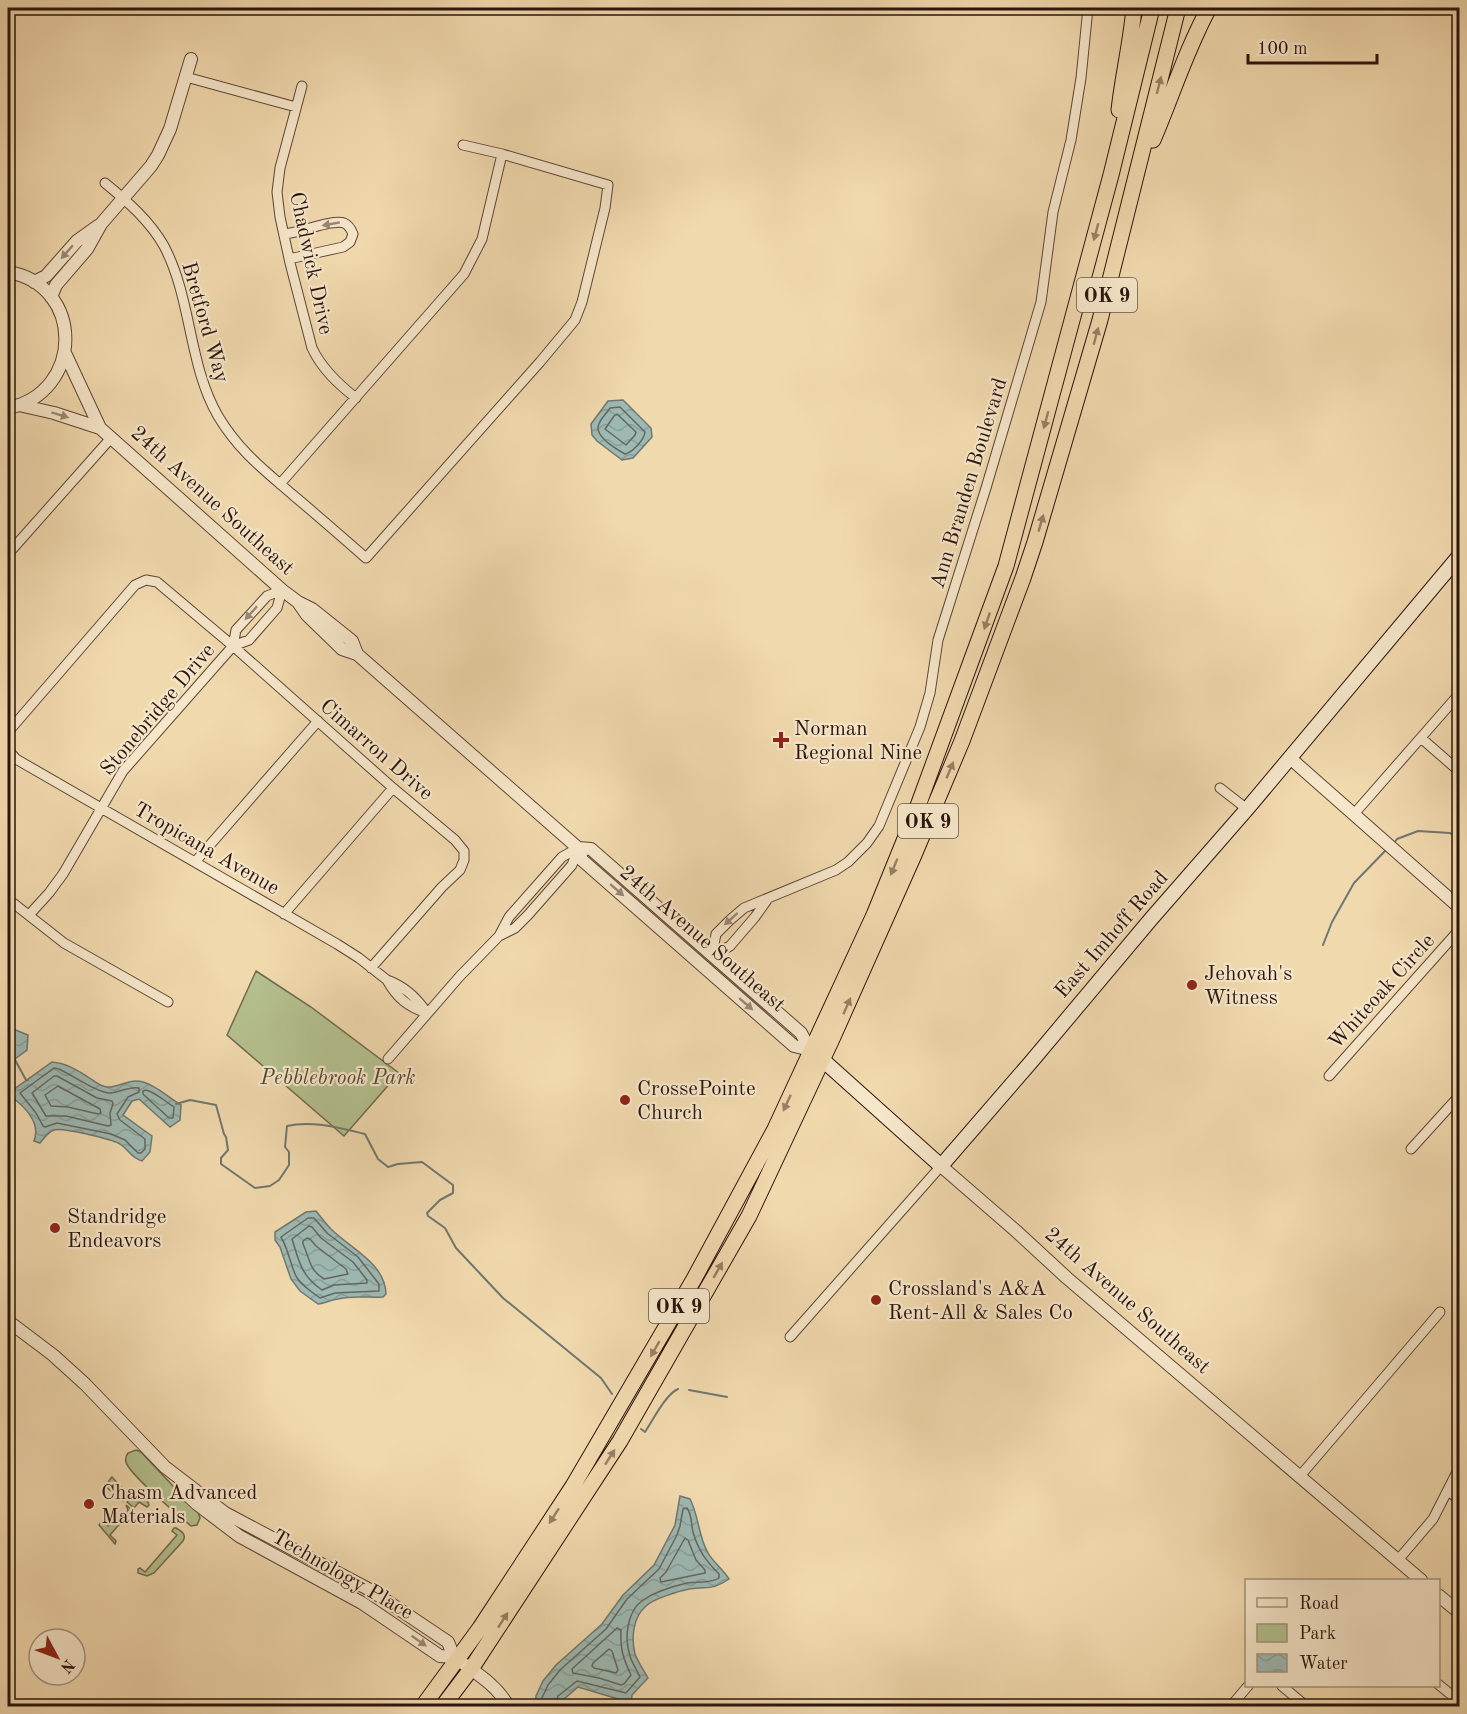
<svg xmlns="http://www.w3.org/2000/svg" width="1467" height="1714" font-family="'Old Standard TT',serif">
	<defs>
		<pattern id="water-waves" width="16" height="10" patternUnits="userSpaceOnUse" patternTransform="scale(1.5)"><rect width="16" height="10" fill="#9db9b3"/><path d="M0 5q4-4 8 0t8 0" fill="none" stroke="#879e99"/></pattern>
	</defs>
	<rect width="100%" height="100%" fill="#f1d9ae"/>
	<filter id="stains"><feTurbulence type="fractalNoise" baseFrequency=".00333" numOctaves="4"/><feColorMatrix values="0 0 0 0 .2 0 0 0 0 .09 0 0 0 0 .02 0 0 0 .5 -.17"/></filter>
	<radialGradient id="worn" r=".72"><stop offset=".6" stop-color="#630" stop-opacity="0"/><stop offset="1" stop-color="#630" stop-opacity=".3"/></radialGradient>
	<path fill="#b4c08e" stroke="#6f6a4d" stroke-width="1.5" d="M256,971L311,1007L399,1073L344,1136L227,1035Z
		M136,1450L141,1452L173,1486L197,1509L200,1518L197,1525L191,1526C180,1517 128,1473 126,1462C125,1459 126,1456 128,1453Z
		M112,1477L129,1496L123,1501L105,1486Z
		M136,1492L141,1494L139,1497L142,1496L148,1502L149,1505L147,1507L139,1502L134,1508L127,1502Z
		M126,1505L132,1510L110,1535L116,1541L115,1544L99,1525L102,1521L108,1526L117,1515L121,1517L127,1514L128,1510Z
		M174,1528H176C181,1531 187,1534 183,1541L154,1573L147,1576L138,1573V1569L140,1568L145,1572L177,1535L172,1531Z"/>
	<path fill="url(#water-waves)" stroke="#6f7770" stroke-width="1.5" d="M623,400L651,428L652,437L633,458L622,460L597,441L592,435L591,424L608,401Z
		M8,1027L28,1035L27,1050L8,1064Z
		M52,1062C66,1063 79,1071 91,1079C94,1081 99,1085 103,1086C113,1090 125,1081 136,1081C151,1081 168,1097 181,1105L180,1120L170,1127L139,1099L132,1101L123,1115L152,1136L150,1152L142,1161C131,1158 129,1150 120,1144C111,1139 62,1127 54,1130C48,1132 44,1138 40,1143L34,1141C41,1123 26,1108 13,1098V1090Z
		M316,1211C321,1217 326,1224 331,1229C351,1249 385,1263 386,1294L383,1297C368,1298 352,1295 338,1299C331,1300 325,1303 318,1304L300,1291L291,1279L280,1247L275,1240V1232L306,1212Z
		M680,1496L690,1499C699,1516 698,1536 708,1553C713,1562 723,1569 729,1579C711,1591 709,1586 689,1589C679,1591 653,1599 646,1606C633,1617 631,1638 635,1654C638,1662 644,1671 648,1678L632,1695L631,1705L625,1701L578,1687L563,1700L560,1706H535L536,1696L543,1681L556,1665L602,1624L623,1595L654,1565L675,1525Z"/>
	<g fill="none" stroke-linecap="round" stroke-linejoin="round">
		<path stroke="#646660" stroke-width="1.5" d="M620,407L645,432C644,440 633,452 625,454C616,449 593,436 599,424C601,418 607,413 610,408Z
			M617,414L636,432L635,435L626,445L605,429L614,416Z
			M54,1068L59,1069C72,1075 99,1094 111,1093C121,1092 129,1086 139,1088V1092L128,1097L117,1114L120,1120L145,1139V1149L141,1153H138L125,1140L111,1134L57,1123L45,1127L43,1126L36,1113L20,1093Z
			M54,1076H57L97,1098L112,1101L113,1104L110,1113L111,1125L108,1126L66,1116H46L32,1093Z
			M58,1086L100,1109L101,1113L98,1114L68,1107L51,1106L45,1095Z
			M146,1090C155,1092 166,1102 174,1107L173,1118H169L143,1094V1091Z
			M308,1218H314L327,1233L358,1257L379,1284V1291L335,1293L320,1298C312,1292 299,1284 295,1274C290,1262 288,1249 281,1237Z
			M309,1226L312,1227L321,1238L353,1262L367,1280V1283L334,1285L322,1290C301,1276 299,1261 292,1239Z
			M307,1238L310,1239L316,1246L346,1269L348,1274L324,1279C309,1270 310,1259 303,1244V1241Z
			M685,1538L688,1540L696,1560L705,1570V1573L661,1582L660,1578L666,1572Z
			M617,1628L621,1630C620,1649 623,1658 631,1675L624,1684L621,1685L599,1678L573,1673L572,1669Z
			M609,1649L612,1651L618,1670L616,1673L594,1668L592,1666L593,1663Z
			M541,1706L542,1698L548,1685L560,1670L606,1629L627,1599L659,1569L677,1535L680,1526L683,1509L687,1508C692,1515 691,1523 693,1532C698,1550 706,1561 719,1574V1578C710,1584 698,1581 687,1583C674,1586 655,1592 643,1600C627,1611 624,1638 630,1656C632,1663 637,1670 640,1677L626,1693L577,1681L558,1696L555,1706"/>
		<path stroke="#6f7770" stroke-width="2" d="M1394,843L1397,839L1418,831L1450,833L1460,840
			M1323,945L1332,922L1354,883L1387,849
			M14,1058L26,1080H28
			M176,1104L190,1100L216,1105L224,1134L226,1137L228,1150L221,1158V1164L255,1188L270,1186L279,1180L289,1165V1152L285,1147L287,1126C312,1120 340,1128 365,1134L378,1159L388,1167L398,1164L422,1162L453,1185V1193L440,1200L427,1213L428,1216L445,1228L456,1248L503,1298L601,1378L612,1394
			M689,1390L727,1397
			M641,1429L645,1432C653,1420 666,1394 678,1389"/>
		<defs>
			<path id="minor" d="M186,77L296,107
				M302,86L280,168L277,192L280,217L290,263L312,348C322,369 338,384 356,398
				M463,145L502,154
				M105,183C127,201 150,221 164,246C192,299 188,364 218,416C239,451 263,469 293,495C318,516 342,537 366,558L540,362L575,320L582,302L605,208L608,185L502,154L482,239L464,274L280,484
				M284,234C299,233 332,219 344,223C349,225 351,229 353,234L350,242L343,247L289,259
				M8,554L111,438
				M233,646L236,630L267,596L282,590
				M8,732L135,585L146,580L157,582L233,646L393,788L455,840L464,851V860L460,870L442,887L371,968
				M1421,738L1460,772
				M8,750L16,759L337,944L359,958L387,980
				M1220,788L1247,809
				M1354,814L1460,693
				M578,848L572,865L528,915L515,928L499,936L509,917L562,857Z
				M195,862L318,721
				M8,899L64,943L168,1002
				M284,914L393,788
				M29,915L49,893L63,874L123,771L233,646L249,640L277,608L282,590
				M712,955L716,934L730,920L744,908L836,870L848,862L867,843L879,826L920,727L930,693L938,640L986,488L1041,302L1053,212L1071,140L1081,78L1088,8
				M712,955L730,946L755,917L767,900
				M387,980C404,986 417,998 427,1013C408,1007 397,998 387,980Z
				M388,1059L460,976L499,936
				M1329,1076L1460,929
				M1411,1149L1460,1095
				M790,1337L941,1166
				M1300,1476L1440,1312
				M1448,1491L1460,1500
				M1398,1560L1433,1519L1460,1466
				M1438,1684L1460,1702
				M1282,1686L1306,1706
				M1231,1706L1248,1686"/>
			<path id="tertiary" d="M8,272C85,285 84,393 8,408
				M34,282L46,276L77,241L98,226
				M51,297L56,285L87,249L101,224L151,166L158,155L170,129L191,59
				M65,353L100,428
				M19,405L54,413L100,428L282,590L298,602L312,609L352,641L357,654
				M298,602L307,615L342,649L357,654L578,848L582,860L794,1046L811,1050
				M1290,758L1460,908
				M578,848L591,849L801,1033L809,1048
				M941,1166L1016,1231L1067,1278L1421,1580
				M8,1321L53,1355L85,1384L165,1467L225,1513L372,1591L448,1642L454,1657
				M181,1489L197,1504L239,1536L362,1603L440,1656L454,1657L457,1659C476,1673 497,1685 508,1706
				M1438,1595L1460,1613"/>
			<path id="secondary" d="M815,1053L941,1166L1031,1062L1151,919L1247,809L1460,555"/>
			<path id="trunk" d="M1119,110C1123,75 1131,42 1134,8
				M1153,140C1172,96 1186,50 1209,8
				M423,1706L480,1628L573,1486L694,1279L775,1129L874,915L915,814L1006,566L1111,175L1152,8
				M443,1706L471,1669L620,1441L749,1216L832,1039L914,855L962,741L1023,578L1035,542L1100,320L1178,8"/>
		</defs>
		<use href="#minor" stroke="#5c4534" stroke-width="11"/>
		<use href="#tertiary" stroke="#5c4534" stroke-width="14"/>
		<use href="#secondary" stroke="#2a140c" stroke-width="16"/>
		<use href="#trunk" stroke="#2a140c" stroke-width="17"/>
		<use href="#minor" stroke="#f6e6ca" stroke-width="9"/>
		<use href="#tertiary" stroke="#f6e6ca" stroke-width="12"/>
		<use href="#secondary" stroke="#f6e6ca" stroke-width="14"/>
		<use href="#trunk" stroke="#f1d9ae" stroke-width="15"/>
	</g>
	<defs><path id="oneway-solid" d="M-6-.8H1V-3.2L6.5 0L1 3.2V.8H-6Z" transform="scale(1.5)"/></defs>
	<g fill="#978065">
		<use href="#oneway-solid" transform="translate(1159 85) rotate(-76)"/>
		<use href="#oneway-solid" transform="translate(1096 232) rotate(105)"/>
		<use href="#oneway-solid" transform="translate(1096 336) rotate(-75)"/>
		<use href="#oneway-solid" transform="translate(1046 420) rotate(105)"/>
		<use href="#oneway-solid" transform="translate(1041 523) rotate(-74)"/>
		<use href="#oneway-solid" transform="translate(987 621) rotate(109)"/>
		<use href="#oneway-solid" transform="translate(950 770) rotate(-67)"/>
		<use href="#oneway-solid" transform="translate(894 867) rotate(112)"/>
		<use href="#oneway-solid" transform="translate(847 1006) rotate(-66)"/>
		<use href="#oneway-solid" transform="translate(787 1103) rotate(115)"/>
		<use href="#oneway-solid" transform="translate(718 1270) rotate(-60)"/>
		<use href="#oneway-solid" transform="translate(655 1349) rotate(120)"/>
		<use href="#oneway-solid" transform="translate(610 1457) rotate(-57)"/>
		<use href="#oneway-solid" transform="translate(554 1516) rotate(123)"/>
		<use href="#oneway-solid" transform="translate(503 1620) rotate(-57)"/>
	</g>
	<g fill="#9a8874">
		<use href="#oneway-solid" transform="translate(331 224) rotate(170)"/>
		<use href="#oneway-solid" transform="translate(67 252) rotate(131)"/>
		<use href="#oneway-solid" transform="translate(60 415) rotate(17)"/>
		<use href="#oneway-solid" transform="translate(251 613) rotate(132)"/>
		<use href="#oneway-solid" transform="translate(617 890) rotate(41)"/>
		<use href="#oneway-solid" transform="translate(731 919) rotate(138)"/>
		<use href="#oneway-solid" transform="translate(746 1004) rotate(41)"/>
		<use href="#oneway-solid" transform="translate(419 1641) rotate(35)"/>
	</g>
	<g fill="#8f2418" stroke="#f6e6ca" stroke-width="2">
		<path d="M778 731h6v6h6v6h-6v6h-6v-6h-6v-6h6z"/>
		<circle cx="1192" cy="985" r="6"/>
		<circle cx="625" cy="1100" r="6"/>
		<circle cx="55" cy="1228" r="6"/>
		<circle cx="876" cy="1300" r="6"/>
		<circle cx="89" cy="1504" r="6"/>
	</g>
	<g text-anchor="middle" stroke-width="4.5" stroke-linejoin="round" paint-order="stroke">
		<g fill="#f6e6ca" stroke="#675345" stroke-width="1.5">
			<rect x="1077" y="278" width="60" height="34" rx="4.5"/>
			<rect x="898" y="804" width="60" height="34" rx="4.5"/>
			<rect x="649" y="1289" width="60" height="34" rx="4.5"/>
		</g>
		<g font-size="20" font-weight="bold" fill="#2a140c">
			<text x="1107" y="302">OK 9</text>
			<text x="928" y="828">OK 9</text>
			<text x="679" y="1313">OK 9</text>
		</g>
		<g font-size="21" fill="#2a140c" stroke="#f6e6ca">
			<text transform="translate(312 263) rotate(78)" y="7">Chadwick Drive</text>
			<text transform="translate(206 322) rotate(74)" y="7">Bretford Way</text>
			<text transform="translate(968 483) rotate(-73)" y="7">Ann Branden Boulevard</text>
			<text transform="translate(213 500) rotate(42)" y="7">24th Avenue Southeast</text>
			<text transform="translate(157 709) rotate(-50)" y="7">Stonebridge Drive</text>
			<text transform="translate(377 749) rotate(41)" y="7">Cimarron Drive</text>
			<text transform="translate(207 848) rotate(30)" y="7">Tropicana Avenue</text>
			<text transform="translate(1111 934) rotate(-49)" y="7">East Imhoff Road</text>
			<text transform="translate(703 938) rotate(41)" y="7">24th Avenue Southeast</text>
			<text transform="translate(1381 991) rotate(-48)" y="7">Whiteoak Circle</text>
			<text transform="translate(1128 1300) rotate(41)" y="7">24th Avenue Southeast</text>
			<text transform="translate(343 1574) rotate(30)" y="7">Technology Place</text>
		</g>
		<g font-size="21" fill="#2a140c" stroke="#f6e6ca" text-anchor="start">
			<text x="794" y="735">Norman<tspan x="794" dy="24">Regional Nine</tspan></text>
			<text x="1204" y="980">Jehovah's<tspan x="1204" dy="24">Witness</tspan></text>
			<text x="637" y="1095">CrossePointe<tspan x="637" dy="24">Church</tspan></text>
			<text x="67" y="1223">Standridge<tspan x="67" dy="24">Endeavors</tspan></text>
			<text x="888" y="1295">Crossland's A&amp;A<tspan x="888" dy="24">Rent-All &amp; Sales Co</tspan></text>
			<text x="101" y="1499">Chasm Advanced<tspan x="101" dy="24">Materials</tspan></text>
		</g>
		<g font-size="21" font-style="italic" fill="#534833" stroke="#f6e6ca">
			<text x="338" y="1084">Pebblebrook Park</text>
		</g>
	</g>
	<rect width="1467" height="1714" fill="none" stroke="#f1d9ae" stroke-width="30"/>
	<rect x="9" y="9" width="1449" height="1696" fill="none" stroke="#2a140c" stroke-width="3"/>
	<rect x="15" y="15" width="1437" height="1684" fill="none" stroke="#2a140c" stroke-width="1.5"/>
	<rect x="1245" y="1579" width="195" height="108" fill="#f6e6ca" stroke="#a4927e" stroke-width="1.5"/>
	<rect x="1257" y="1598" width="30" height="9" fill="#f6e6ca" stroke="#a4927e" stroke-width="1.5"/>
	<text x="1299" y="1609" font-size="18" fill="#2a140c">Road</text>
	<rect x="1257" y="1624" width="30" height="18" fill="#b4c08e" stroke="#a4927e" stroke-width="1.5"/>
	<text x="1299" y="1639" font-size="18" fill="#2a140c">Park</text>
	<rect x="1257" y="1654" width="30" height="18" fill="url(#water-waves)" stroke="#a4927e" stroke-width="1.5"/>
	<text x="1299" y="1669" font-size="18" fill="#2a140c">Water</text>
	<g transform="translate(57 1657) rotate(131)"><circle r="28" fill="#f6e6ca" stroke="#a4927e" stroke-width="1.5"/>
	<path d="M0-4.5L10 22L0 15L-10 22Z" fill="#8f2418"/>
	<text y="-9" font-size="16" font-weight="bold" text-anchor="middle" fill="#2a140c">N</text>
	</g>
	<path d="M1248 54v9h129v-9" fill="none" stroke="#2a140c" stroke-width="3"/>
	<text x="1257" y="54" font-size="18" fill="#2a140c" stroke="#f6e6ca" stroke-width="4.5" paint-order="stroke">100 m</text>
	<rect width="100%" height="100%" filter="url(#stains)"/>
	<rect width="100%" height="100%" fill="url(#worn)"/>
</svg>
